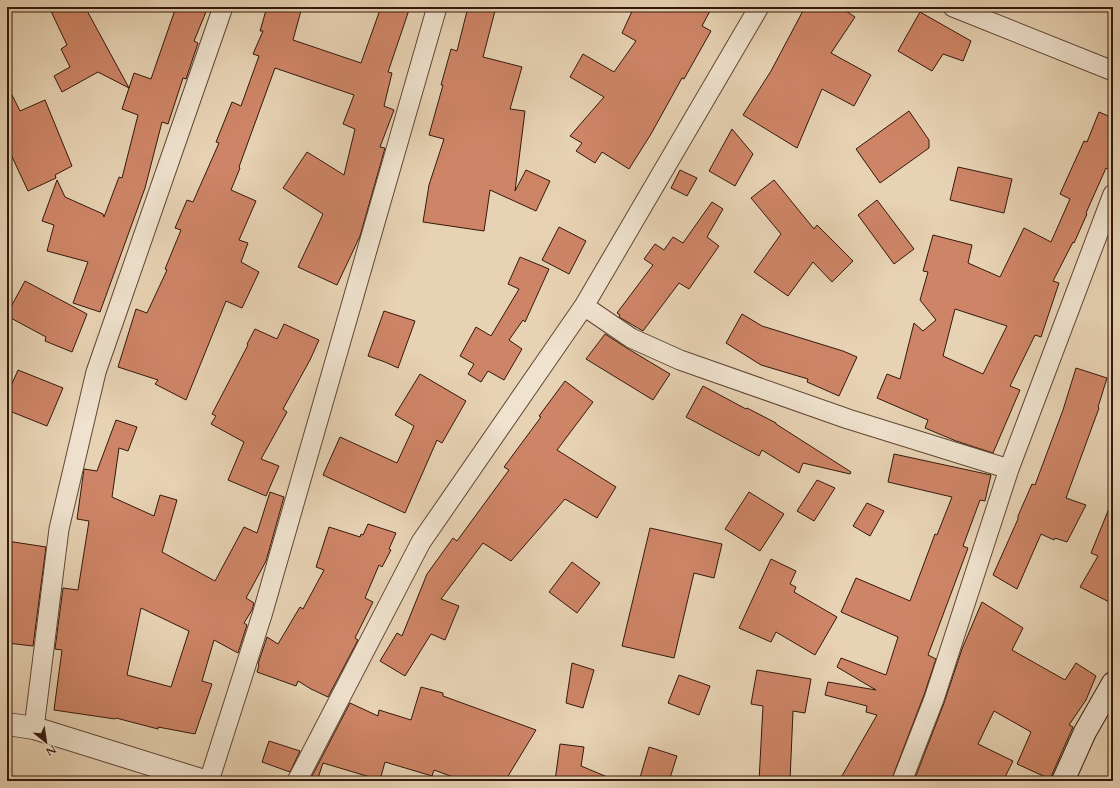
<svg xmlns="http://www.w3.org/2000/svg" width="1120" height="788" font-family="Cardo,serif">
	<rect width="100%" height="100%" fill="#e7d2b3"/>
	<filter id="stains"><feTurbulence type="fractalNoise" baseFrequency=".005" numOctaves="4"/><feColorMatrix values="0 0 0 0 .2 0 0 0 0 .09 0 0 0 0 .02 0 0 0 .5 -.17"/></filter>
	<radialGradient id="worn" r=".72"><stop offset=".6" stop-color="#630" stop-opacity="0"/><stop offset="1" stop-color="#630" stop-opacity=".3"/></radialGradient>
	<path fill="#ce8567" stroke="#34180b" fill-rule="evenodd" d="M49,7H85L129,88L98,72L62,92L54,76L70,67L61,49L67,45Z
		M176,7H208L194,41L198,43L186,79L183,78L168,124L162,122L145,188L100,312L73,303L88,262L47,251L54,225L42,221L57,180L65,197L103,214L104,217L119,177L122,178L138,115L122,109L134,73L151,79Z
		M267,7H302L293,40L361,63L381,7H410L388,72L392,73L384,106L394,110L380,147L385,148L360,236L337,285L298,267L323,214L283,188L307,152L344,175L355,129L343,124L354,95L275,68L239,167L240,168L231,190L256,201L239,240L248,243L241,262L259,272L242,308L226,301L186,400L155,384L158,380L118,367L136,309L147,313L167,270L165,269L181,230L175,228L187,200L193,202L219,143L216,142L232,102L241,106L259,56L253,54L263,31H260Z
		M468,7H496L483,57L522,67L510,109L525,111L515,191L526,170L550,181L536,211L490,190L484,231L423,222L429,185L444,139L429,135L443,85H441L451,49L457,51Z
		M634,7H712L702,26L711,31L684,79L682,78L651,134L629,169L602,152L595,163L576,151L582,143L570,136L604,97L570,77L583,54L614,72L636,41L622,33Z
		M805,7H840L855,17L831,53L871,75L854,106L822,89L797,148L743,115L771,71Z
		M920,12L971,41L963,61L943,54L932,71L898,51Z
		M7,85L20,111L45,100L72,166L55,175L56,178L28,191L7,146Z
		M909,111L929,140V148L880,183L856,149Z
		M1099,112L1113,118V171L1106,168L1086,213L1087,214L1074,243L1073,242L1053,281L1059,283L1041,337L1035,335L1010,386L1020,390L993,453L956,441L925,428L928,420L877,398L887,374L900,379L914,323L923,331L936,320L920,300L928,272L923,271L933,235L972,245L968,263L1000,277L1024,228L1051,242L1070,199L1060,194L1084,141L1087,142ZM955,309L1007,326L983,374L943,356Z
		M732,129L753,154L735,186L709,171Z
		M958,167L1012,179L1004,213L950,200Z
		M680,170L697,178L687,196L671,188Z
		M774,180L814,229L817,225L853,261L832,282L813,262L788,296L754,272L781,234L751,198Z
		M877,200L914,249L894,264L858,215Z
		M712,202L723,209L707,237L719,246L689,289L679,283L643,331L619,317L620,315L617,313L653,265L644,259L655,244L664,250L673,237L683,243Z
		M559,227L586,241L569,274L542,260Z
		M520,257L549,269L525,322L523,320L509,340L522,349L504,380L488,371L481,382L468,374L474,364L460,356L476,327L491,336L519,289L508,284Z
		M25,281L87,314L72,352L45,341L46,337L7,316V314Z
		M384,311L415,321L398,368L385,362L368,356Z
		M742,314L762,326L843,351L857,357L839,396L807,382L808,379L761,365L726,343Z
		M284,324L319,340L310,360L283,409L287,412L261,459L279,466L266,496L228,480L244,442L211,424L216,416L212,414L248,345L247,344L255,329L277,339Z
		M605,334L625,347L670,374L653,400L586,359Z
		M1076,368L1107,378L1098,407L1099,408L1066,498L1086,505L1067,542L1055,538L1054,540L1041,534L1017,589L993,575L1018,519V516L1032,484L1035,485L1063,410Z
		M18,370L63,388L47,426L7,410V395Z
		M420,374L466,401L442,443L437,440L405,513L323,475L340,437L397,463L414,426L395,415Z
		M565,381L593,402L557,450L616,487L597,518L565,499L511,561L483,543L441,599L459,606L445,640L431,634L405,676L380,661L397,633L402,636L427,574L453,538L457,541L509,470L504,467L541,417L539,416Z
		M703,386L746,409L747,408L776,423V424L851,472L850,474L803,463L799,473L762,450L759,456L686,417Z
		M116,420L137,427L128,451L119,448L112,497L154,516L160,495L177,500L162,552L215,581L244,527L257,533L270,492L284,497L266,561L246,598L254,603L252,610L244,623L247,625L238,653L214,640L202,681L212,684L195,734L158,727V729L116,718L115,719L54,710L62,650L55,649L63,588L78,590L89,521L77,519L84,469L97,471ZM141,608L189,631L171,687L127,675Z
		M894,454L991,475L985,501L980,500L963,546L968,548L928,655L936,659L924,695L891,781H839L877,715L866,712L867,706L825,695L828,682L876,690L837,667L841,658L886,675L898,637L841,612L856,578L910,601L935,534L937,535L952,497L888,482Z
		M817,480L835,488L814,521L797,511Z
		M749,492L784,514L760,551L725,529Z
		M1112,501H1113V604L1080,587L1098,556L1091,553Z
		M867,503L884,511L870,536L853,526Z
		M368,524L396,533L389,549L391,550L382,567L379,565L365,598L373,602L355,638L358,640L328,697L311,689L298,681L296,686L257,672L259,665L258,664L267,637L278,644L300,607L303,609L324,570L316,567L329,527L360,537L361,534L363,535Z
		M650,528L722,544L714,578L694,573L674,658L622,646Z
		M7,541L46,547L33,646L7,643Z
		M771,559L796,571L790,584L796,587L794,592L837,617L815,655L776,632L771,642L739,628Z
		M572,562L600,583L577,613L549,592Z
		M982,602L1023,628L1012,650L1065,680L1076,663L1096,676L1086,700L1069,725L1073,727L1050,779L1017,764L1031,732L994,711L978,744L1013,761L1003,781H914L944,703L962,649Z
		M572,663L594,670L583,708L566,703Z
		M757,670L811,679L805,713L793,711L790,781H759L763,706L751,704Z
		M679,675L710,686L699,715L668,703Z
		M421,687L443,693V696L536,730L505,781H464L434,770L432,776L385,762L380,780L323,763L317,781L311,778L350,703L378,716L379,710L411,720Z
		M269,741L300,751L290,772L262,762Z
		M560,744L584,747L581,766L617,781H555Z
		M649,747L677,756L669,781H639Z"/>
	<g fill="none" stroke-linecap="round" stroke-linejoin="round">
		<defs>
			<path id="minor" d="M953,7L1113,71
				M584,306L631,338L680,360L848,419L1009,469
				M34,728L59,529L96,372L223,7
				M209,781L262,615L437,7
				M297,781L421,542L584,306L759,7
				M902,781L934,699L1009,469L1113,194"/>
			<path id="tertiary" d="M7,724L34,728L204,781"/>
			<path id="secondary" d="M1063,781L1085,732L1113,683"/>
		</defs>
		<use href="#minor" stroke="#614635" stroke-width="21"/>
		<use href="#tertiary" stroke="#614635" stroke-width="24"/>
		<use href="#secondary" stroke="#34180b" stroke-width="24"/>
		<use href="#minor" stroke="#efe2ce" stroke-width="19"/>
		<use href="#tertiary" stroke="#efe2ce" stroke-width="22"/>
		<use href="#secondary" stroke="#efe2ce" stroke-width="22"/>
	</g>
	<rect width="1120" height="788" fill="none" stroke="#e7d2b3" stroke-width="24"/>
	<rect x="8" y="8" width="1104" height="772" fill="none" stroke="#34180b" stroke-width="2"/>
	<rect x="12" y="12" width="1096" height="764" fill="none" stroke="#34180b"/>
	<g transform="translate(46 742) rotate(150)" stroke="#efe2ce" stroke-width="3" paint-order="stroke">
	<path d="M0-3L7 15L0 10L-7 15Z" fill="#34180b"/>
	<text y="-6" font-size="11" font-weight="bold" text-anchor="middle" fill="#34180b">N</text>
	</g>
	<rect width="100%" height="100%" filter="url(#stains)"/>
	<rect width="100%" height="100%" fill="url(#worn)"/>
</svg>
